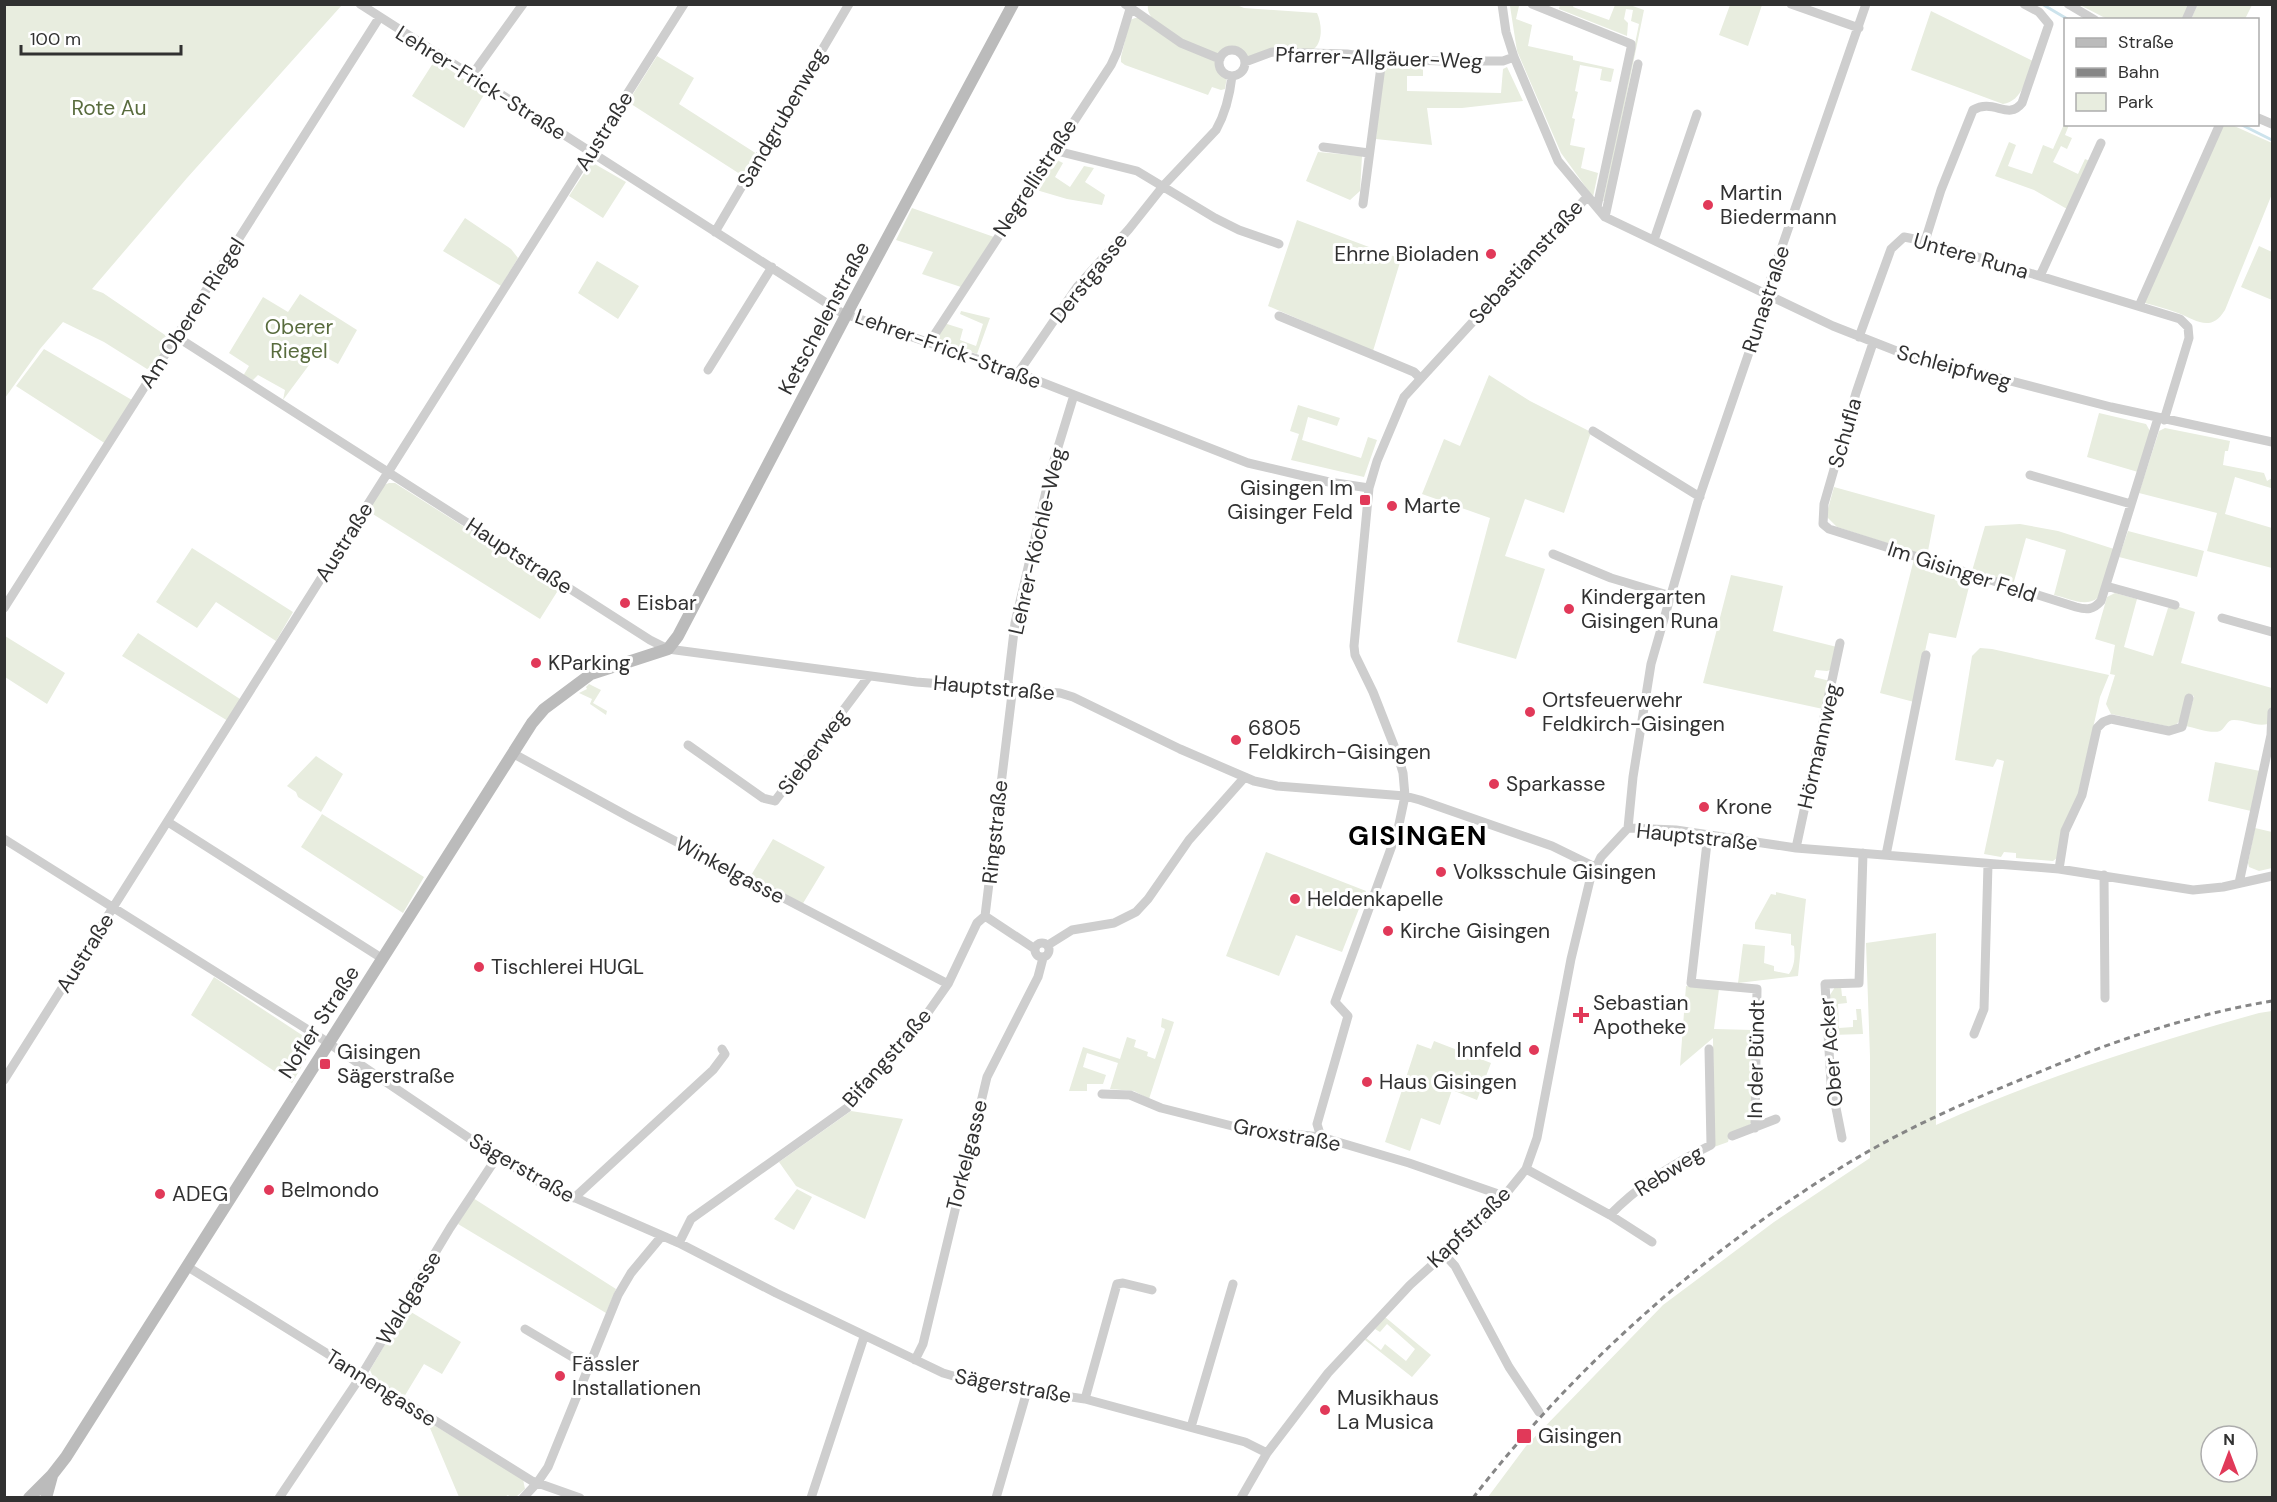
<svg xmlns="http://www.w3.org/2000/svg" width="2277" height="1502" font-family="'DM Sans',sans-serif">
	<rect width="100%" height="100%" fill="#fff"/>
	<path fill="#e8eddf" fill-rule="evenodd" d="M1234,4L1244,8L1317,13C1322,24 1323,41 1314,49L1248,57C1240,45 1228,43 1217,54C1200,47 1144,27 1148,5Z
		M5,5H342L187,178L92,289L103,293L165,335L168,341L152,367L147,369L104,342L63,322L40,349L5,398Z
		M1560,5H1574L1573,7L1609,20L1615,5H1630L1644,10L1605,201H1603L1639,24L1631,21L1633,10L1626,9L1624,19L1628,23L1627,36L1559,9Z
		M1730,5H1762L1748,46L1719,35Z
		M2080,5H2189L2182,20L2107,19Z
		M2197,5H2252L2245,19L2191,20Z
		M1510,6H1519L1516,19L1532,25L1528,46L1573,56V60L1614,69L1611,82L1600,80L1602,69L1580,65L1575,91L1578,92L1572,118L1575,119L1570,145L1585,148L1581,168L1598,173L1593,197L1561,153L1517,51Z
		M1931,11L2033,61C2026,78 2023,101 2003,104L1911,70Z
		M1135,18H1140L1216,61L1221,73L1227,76L1225,89L1221,90L1212,87L1208,95L1125,65L1121,62V57L1130,20Z
		M657,56L694,78L679,104L757,154L743,176L628,102Z
		M435,60L485,93L464,128L412,96Z
		M1387,63L1423,64V76H1407V91L1501,93L1503,69L1507,67L1523,101L1462,108H1427L1432,145L1376,139L1382,67Z
		M2065,122L2066,124L2069,125L2065,135L2072,138L2067,149L2061,146L2053,162L2078,174L2085,159L2090,161L2067,209L2034,190L1995,176L2009,142L2016,145L2008,166L2032,174L2043,145L2053,149Z
		M2223,125H2232L2272,143V194L2225,310C2211,333 2196,320 2178,313C2168,309 2156,306 2145,303V301Z
		M1318,152L1362,156L1360,191L1350,200L1306,181Z
		M1055,159L1063,163L1055,177L1070,187L1084,166L1094,168L1085,182L1105,195L1102,205L1067,199L1033,189Z
		M593,163L626,182L603,218L569,196L590,164Z
		M912,208L994,237L961,287L922,274L933,252L896,240Z
		M465,218L511,249L518,258L501,286L443,251Z
		M1297,220L1401,259L1373,351L1268,306Z
		M2259,246L2272,252V300L2241,287Z
		M597,261L639,286L618,319L578,293Z
		M300,294L357,330L338,364L318,353L283,400L285,390L258,375L252,381L243,376L249,366L229,353L263,297L288,312Z
		M961,311L990,318L977,354L937,339L945,324H947L963,329L960,340L976,346L983,324L960,314Z
		M44,349L132,400L106,444L16,386Z
		M1489,375L1530,401L1591,432L1564,513L1525,499L1505,556L1545,569L1516,659L1457,642L1490,518L1422,494L1444,439L1460,446Z
		M1298,405L1340,418L1337,426L1308,417L1302,440L1361,458L1368,437L1377,440L1364,477L1291,460L1299,434L1290,431Z
		M2099,413L2146,424L2150,431L2138,472L2087,457Z
		M2165,428L2230,441L2228,451H2225L2223,465L2264,473L2267,481L2272,478L2271,488L2235,477L2225,514L2272,528V568L2207,551L2217,513L2139,493L2159,431Z
		M389,483H395L556,585L557,592L540,619L368,511L384,485Z
		M1834,487L1935,515L1927,556L1837,527L1826,516Z
		M2020,524L2058,531L2114,549L2098,598C2084,608 2070,598 2054,595L2066,550L2026,538L2013,585L1972,571L1985,526Z
		M2128,531L2204,551L2197,577L2119,557Z
		M192,548L293,612L276,641L216,602L197,628L156,602Z
		M1914,559L1971,579L1956,638L1929,633L1914,702L1880,693Z
		M1731,575L1783,586L1773,631L1837,647L1833,669L1827,671L1816,670L1814,677L1830,681L1823,709L1703,683Z
		M2115,593L2137,599L2124,647L2153,656L2168,608L2179,607L2195,612L2181,663L2272,688V704L2268,724C2256,727 2246,720 2234,720C2226,720 2226,728 2220,731C2212,734 2195,728 2186,726L2194,696L2188,694C2185,706 2184,723 2171,727L2111,714L2106,704L2115,675L2110,674L2115,645L2095,639L2107,597Z
		M138,633L240,699L228,721L122,656Z
		M5,636L65,673L47,704L5,677Z
		M1980,648L1992,649L2109,675L2100,697L2077,799L2057,858L2053,861L2016,858V853L2004,852L2001,857L1984,854L2004,761L1997,759L1993,767L1955,760L1972,656Z
		M589,684L601,690L593,703L607,711L606,715L590,704L592,699L579,693L587,689L586,687Z
		M316,756L343,774L321,812L298,797L296,792L287,786Z
		M2215,762L2260,771L2251,811L2208,801Z
		M322,814L424,877L403,913L301,847Z
		M2255,828L2272,832V868L2259,871L2249,867L2248,863Z
		M773,839L825,867L802,905L750,877Z
		M1266,852L1366,891L1342,952L1296,935L1279,976L1226,956Z
		M1776,892L1806,899L1798,976L1738,983L1743,944L1765,946L1764,963L1774,966V971L1789,974C1795,966 1795,955 1794,946L1791,945V934L1755,929V923L1771,894L1776,895Z
		M1936,933V1125C2040,1078 2149,1044 2259,1013L2272,1011V1497H1488L1526,1446L1663,1305L1774,1222L1870,1158V1056L1866,943ZM2211,1436H2247V1472H2211Z
		M214,977L311,1041L313,1048L305,1061L303,1060L300,1065L302,1066L292,1083L191,1015Z
		M1686,986L1719,989L1714,1029L1753,1030L1752,1122L1749,1125L1730,1133L1728,1142L1714,1147L1713,1038L1680,1066Z
		M1841,986L1842,996H1846L1847,1003L1838,1004L1839,1028L1853,1027V1020H1857L1856,1009H1861L1863,1034L1832,1035L1830,995L1835,987Z
		M1162,1018L1174,1022L1149,1099L1134,1091L1110,1089L1118,1063L1087,1053L1083,1067L1106,1075L1103,1084H1087V1091H1069L1083,1047L1120,1059L1127,1037L1136,1040L1134,1047L1148,1052L1147,1056L1155,1059L1165,1029L1161,1027Z
		M1434,1041L1491,1063L1477,1100L1452,1090L1440,1125L1421,1118L1410,1151L1385,1142L1417,1044L1431,1049Z
		M851,1111L903,1119L865,1219L796,1186L779,1162Z
		M797,1189L812,1197L794,1230L774,1219Z
		M473,1198L616,1289L606,1313L458,1224Z
		M406,1309L461,1342L442,1374L424,1364L404,1397L374,1379L370,1370Z
		M1385,1317L1431,1355L1412,1377L1365,1340L1366,1338L1381,1350L1385,1344L1406,1361L1415,1349L1387,1324L1380,1332L1375,1329Z
		M427,1421L523,1479L525,1489L516,1497H510L508,1495L503,1498L459,1497Z"/>
	<g fill="none" stroke-linecap="round" stroke-linejoin="round">
		<path stroke="#cce3ec" stroke-width="3" d="M2042,4L2069,20
			M2240,124L2272,140"/>
		<path stroke="#cecece" stroke-width="9" d="M360,4L842,313L1018,373L1248,463L1329,482L1369,488
			M1125,4L1181,43L1220,59
			M1502,4L1506,32L1514,57L1558,161L1605,217L1833,326L1899,352L2111,407L2272,442
			M1532,4L1631,44V48L1597,207
			M1791,4L1859,28
			M2068,4L2095,20
			M2186,20L2193,4
			M1219 63a13 13 0 1 1 26 0a13 13 0 1 1-26 0Z
			M1245,62L1272,52L1347,54L1382,59L1443,61H1503L1514,57
			M472,75L523,4
			M2258,118L2272,124
			M1323,147L1369,153
			M1053,150L1137,171L1215,218L1239,230L1279,244
			M1363,204L1382,59
			M1605,217L1638,64
			M715,232L849,4
			M1654,240L1697,114
			M1925,241L1941,190L1973,110C1994,98 2008,121 2022,103L2049,24L2039,12L2024,4
			M2040,276L2101,143
			M2139,306L2219,126
			M1279,316L1383,359L1414,372L1420,378
			M177,337L650,640L668,649L916,682L1060,693L1073,697L1180,749L1254,781L1277,786L1405,796L1420,800L1552,846L1595,867
			M1859,337L1891,249L1904,237L1925,241L2180,319L2188,327L2189,338L2164,420
			M929,343L1111,65L1117,52L1130,9
			M1873,343L1856,393L1824,504L1823,524L1829,529L2076,607C2087,610 2093,610 2101,601L2158,418
			M708,370L772,267
			M1018,373L1077,287L1129,229L1164,185L1216,130C1225,114 1230,94 1232,76
			M1593,431L1700,497
			M2030,475L2131,504
			M1553,554L1611,578L1671,596
			M2106,586L2175,605
			M4,608L379,18
			M2222,618L2272,632
			M688,745L763,798L775,801L869,676
			M514,754L631,818L948,984
			M168,822L383,959
			M1628,828L1633,777L1651,664L1698,501L1767,300L1768,287L1866,4
			M1708,834L1691,983L1757,989L1755,1128
			M4,839L321,1038L497,1157L539,1182L679,1243L776,1293L943,1373L981,1384L1085,1399L1245,1442L1267,1453
			M1796,848L1840,643
			M1886,855L1926,655
			M2059,869L2065,831L2082,795L2097,728L2103,722L2111,719L2169,731L2182,727L2189,698
			M2104,875L2105,998
			M2239,883L2271,735L2272,712
			M985,916L1012,694L1008,682L1015,623L1051,470L1074,395
			M985,916L1035,949
			M1035 950a7 7 0 1 1 14 0a7 7 0 1 1-14 0Z
			M1048,945L1072,930L1114,923L1136,912L1148,899L1189,840L1244,778
			M1974,1034L1984,1009L1988,864
			M4,1080L684,4
			M1102,1094L1130,1095L1161,1108L1248,1130L1321,1137L1409,1163L1504,1196
			M1732,1136L1776,1119
			M1321,1137L1317,1124L1348,1016L1335,1002L1398,829L1405,796L1403,773L1398,756L1373,692L1355,655L1354,646L1369,488L1377,461L1404,397L1587,197
			M1842,1138L1831,1083L1825,984L1859,983L1863,853
			M1526,1169L1610,1215L1652,1242
			M574,1198L713,1070L725,1054L722,1049
			M1610,1215C1639,1185 1674,1163 1711,1145L1709,1049
			M679,1243L691,1219L847,1108L924,1018L948,984L977,923L985,916
			M1444,1254L1455,1266L1509,1367L1539,1412
			M188,1267L532,1481L580,1498
			M525,1329L589,1367
			M915,1360L923,1344L987,1077L1038,977L1043,958
			M1085,1399L1117,1284L1123,1283L1152,1290
			M1191,1427L1233,1284
			M279,1498L361,1376L450,1228L497,1157
			M523,1498L537,1483L548,1467L618,1295L631,1273L661,1237
			M811,1498L864,1337
			M996,1498L1027,1391
			M1241,1498L1267,1453L1328,1373L1410,1285L1492,1211L1526,1169L1537,1138L1571,959L1590,880L1601,857L1628,828L1676,830L1796,848L2059,869L2193,890L2223,887L2272,876"/>
		<path stroke="#bbb" stroke-width="12" d="M29,1498L52,1475L66,1457L532,723L544,709L591,674L668,649L678,636L853,302L1013,4
			M46,1498L52,1476"/>
		<path stroke="#868686" stroke-width="3" stroke-dasharray="6 4.5" stroke-linecap="butt" d="M1473,1498C1575,1365 1708,1248 1850,1162C1910,1126 1977,1097 2042,1071C2115,1040 2194,1014 2272,1001"/>
	</g>
	<g fill="#e13959" stroke="#fff" stroke-width="2">
		<circle cx="1708" cy="205" r="6"/>
		<circle cx="1491" cy="254" r="6"/>
		<rect x="1359" y="494" width="12" height="12" rx="3"/>
		<circle cx="1392" cy="506" r="6"/>
		<circle cx="625" cy="603" r="6"/>
		<circle cx="1569" cy="609" r="6"/>
		<circle cx="536" cy="663" r="6"/>
		<circle cx="1530" cy="712" r="6"/>
		<circle cx="1236" cy="740" r="6"/>
		<circle cx="1494" cy="784" r="6"/>
		<circle cx="1704" cy="807" r="6"/>
		<circle cx="1441" cy="872" r="6"/>
		<circle cx="1295" cy="899" r="6"/>
		<circle cx="1388" cy="931" r="6"/>
		<circle cx="479" cy="967" r="6"/>
		<path d="M1578 1006h6v6h6v6h-6v6h-6v-6h-6v-6h6z"/>
		<circle cx="1534" cy="1050" r="6"/>
		<rect x="319" y="1058" width="12" height="12" rx="3"/>
		<circle cx="1367" cy="1082" r="6"/>
		<circle cx="269" cy="1190" r="6"/>
		<circle cx="160" cy="1194" r="6"/>
		<circle cx="560" cy="1376" r="6"/>
		<circle cx="1325" cy="1410" r="6"/>
		<rect x="1516" y="1428" width="16" height="16" rx="3"/>
	</g>
	<g text-anchor="middle" stroke-width="6" stroke-linejoin="round" paint-order="stroke">
		<g font-size="21" fill="#313131" stroke="#fff">
			<text transform="translate(1379 58) rotate(2)" y="7">Pfarrer-Allgäuer-Weg</text>
			<text transform="translate(481 83) rotate(32)" y="7">Lehrer-Frick-Straße</text>
			<text transform="translate(782 118) rotate(-60)" y="7">Sandgrubenweg</text>
			<text transform="translate(604 131) rotate(-58)" y="7">Austraße</text>
			<text transform="translate(1035 178) rotate(-57)" y="7">Negrellistraße</text>
			<text transform="translate(1971 256) rotate(16)" y="7">Untere Runa</text>
			<text transform="translate(1526 262) rotate(-48)" y="7">Sebastianstraße</text>
			<text transform="translate(1089 278) rotate(-51)" y="7">Derstgasse</text>
			<text transform="translate(1766 299) rotate(-72)" y="7">Runastraße</text>
			<text transform="translate(192 313) rotate(-57)" y="7">Am Oberen Riegel</text>
			<text transform="translate(824 318) rotate(-62)" y="7">Ketschelenstraße</text>
			<text transform="translate(948 349) rotate(20)" y="7">Lehrer-Frick-Straße</text>
			<text transform="translate(1954 367) rotate(15)" y="7">Schleipfweg</text>
			<text transform="translate(1845 433) rotate(-74)" y="7">Schufla</text>
			<text transform="translate(1037 541) rotate(-77)" y="7">Lehrer-Köchle-Weg</text>
			<text transform="translate(344 542) rotate(-58)" y="7">Austraße</text>
			<text transform="translate(519 556) rotate(33)" y="7">Hauptstraße</text>
			<text transform="translate(1962 572) rotate(18)" y="7">Im Gisinger Feld</text>
			<text transform="translate(994 688) rotate(5)" y="7">Hauptstraße</text>
			<text transform="translate(1819 746) rotate(-77)" y="7">Hörmannweg</text>
			<text transform="translate(813 752) rotate(-53)" y="7">Sieberweg</text>
			<text transform="translate(995 832) rotate(-84)" y="7">Ringstraße</text>
			<text transform="translate(1697 837) rotate(6)" y="7">Hauptstraße</text>
			<text transform="translate(730 870) rotate(28)" y="7">Winkelgasse</text>
			<text transform="translate(85 953) rotate(-58)" y="7">Austraße</text>
			<text transform="translate(319 1022) rotate(-57)" y="7">Nofler Straße</text>
			<text transform="translate(1831 1052) rotate(-95)" y="7">Ober Acker</text>
			<text transform="translate(887 1058) rotate(-49)" y="7">Bifangstraße</text>
			<text transform="translate(1756 1059) rotate(-89)" y="7">In der Bündt</text>
			<text transform="translate(1287 1135) rotate(10)" y="7">Groxstraße</text>
			<text transform="translate(967 1155) rotate(-76)" y="7">Torkelgasse</text>
			<text transform="translate(522 1168) rotate(30)" y="7">Sägerstraße</text>
			<text transform="translate(1669 1171) rotate(-32)" y="7">Rebweg</text>
			<text transform="translate(1469 1227) rotate(-44)" y="7">Kapfstraße</text>
			<text transform="translate(409 1298) rotate(-59)" y="7">Waldgasse</text>
			<text transform="translate(1013 1386) rotate(10)" y="7">Sägerstraße</text>
			<text transform="translate(381 1388) rotate(32)" y="7">Tannengasse</text>
		</g>
		<g font-size="21" fill="#596c3e" stroke="#fff">
			<text x="109" y="115">Rote Au</text>
			<text x="299" y="334">Oberer<tspan x="299" dy="24">Riegel</tspan></text>
		</g>
		<g font-size="21" fill="#313131" stroke="#fff" text-anchor="start">
			<text x="1720" y="200">Martin<tspan x="1720" dy="24">Biedermann</tspan></text>
			<text x="1479" y="261" text-anchor="end">Ehrne Bioladen</text>
			<text x="1353" y="495" text-anchor="end">Gisingen Im<tspan x="1353" dy="24">Gisinger Feld</tspan></text>
			<text x="1404" y="513">Marte</text>
			<text x="1581" y="604">Kindergarten<tspan x="1581" dy="24">Gisingen Runa</tspan></text>
			<text x="637" y="610">Eisbar</text>
			<text x="548" y="670">KParking</text>
			<text x="1542" y="707">Ortsfeuerwehr<tspan x="1542" dy="24">Feldkirch-Gisingen</tspan></text>
			<text x="1248" y="735">6805<tspan x="1248" dy="24">Feldkirch-Gisingen</tspan></text>
			<text x="1506" y="791">Sparkasse</text>
			<text x="1716" y="814">Krone</text>
			<text x="1453" y="879">Volksschule Gisingen</text>
			<text x="1307" y="906">Heldenkapelle</text>
			<text x="1400" y="938">Kirche Gisingen</text>
			<text x="491" y="974">Tischlerei HUGL</text>
			<text x="1593" y="1010">Sebastian<tspan x="1593" dy="24">Apotheke</tspan></text>
			<text x="1522" y="1057" text-anchor="end">Innfeld</text>
			<text x="337" y="1059">Gisingen<tspan x="337" dy="24">Sägerstraße</tspan></text>
			<text x="1379" y="1089">Haus Gisingen</text>
			<text x="281" y="1197">Belmondo</text>
			<text x="172" y="1201">ADEG</text>
			<text x="572" y="1371">Fässler<tspan x="572" dy="24">Installationen</tspan></text>
			<text x="1337" y="1405">Musikhaus<tspan x="1337" dy="24">La Musica</tspan></text>
			<text x="1538" y="1443">Gisingen</text>
		</g>
		<g font-size="27" font-weight="bold" letter-spacing="1.5" fill="#000" stroke="#fff">
			<text x="1418" y="845">GISINGEN</text>
		</g>
	</g>
	<rect width="2277" height="1502" fill="none" stroke="#313131" stroke-width="12"/>
	<rect x="2064" y="18" width="195" height="108" fill="#ffffff" stroke="#adadad" stroke-width="1.5"/>
	<rect x="2076" y="38" width="30" height="9" fill="#bbbbbb" stroke="#adadad" stroke-width="1.5"/>
	<text x="2118" y="48" font-size="18" fill="#313131">Straße</text>
	<rect x="2076" y="68" width="30" height="9" fill="#868686" stroke="#adadad" stroke-width="1.5"/>
	<text x="2118" y="78" font-size="18" fill="#313131">Bahn</text>
	<rect x="2076" y="93" width="30" height="18" fill="#e8eddf" stroke="#adadad" stroke-width="1.5"/>
	<text x="2118" y="108" font-size="18" fill="#313131">Park</text>
	<g transform="translate(2229 1454)"><circle r="28" fill="#ffffff" stroke="#adadad" stroke-width="1.5"/>
	<path d="M0-4.5L10 22L0 15L-10 22Z" fill="#e13959"/>
	<text y="-9" font-size="16" font-weight="bold" text-anchor="middle" fill="#313131">N</text>
	</g>
	<path d="M21 45v9h160v-9" fill="none" stroke="#313131" stroke-width="3"/>
	<text x="30" y="45" font-size="18" fill="#313131" stroke="#ffffff" stroke-width="4.5" paint-order="stroke">100 m</text>
</svg>
